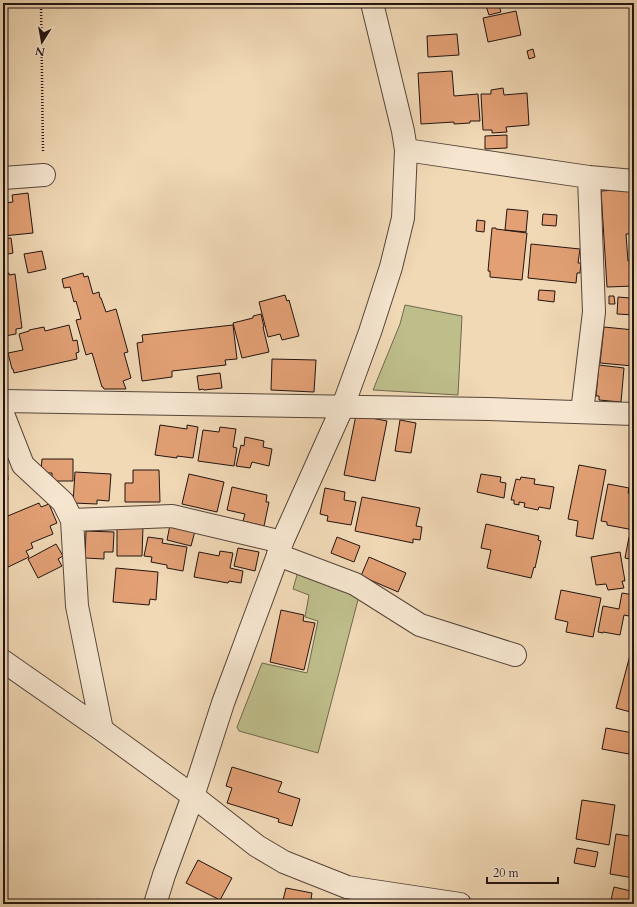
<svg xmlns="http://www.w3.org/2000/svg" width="637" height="907" font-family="Cardo,serif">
	<rect width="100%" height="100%" fill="#f1d9b6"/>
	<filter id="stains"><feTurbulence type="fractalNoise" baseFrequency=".005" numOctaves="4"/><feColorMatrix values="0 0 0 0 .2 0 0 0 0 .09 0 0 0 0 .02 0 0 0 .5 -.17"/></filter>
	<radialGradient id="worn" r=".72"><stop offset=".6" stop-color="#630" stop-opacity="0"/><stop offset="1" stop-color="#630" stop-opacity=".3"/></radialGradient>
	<path fill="#bebe8b" stroke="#70694e" d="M405,305L462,316L458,395L373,390L400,324Z
		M299,568L359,596L318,753L239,731L237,727L262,663L307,673L318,621L305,617L309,595L293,589Z"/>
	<path fill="#e3a075" stroke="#221410" d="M498,3L501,12L489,15L486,6Z
		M516,11L521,35L488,42L483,18Z
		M457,34L459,55L428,57L427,36Z
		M533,49L535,57L529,59L527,51Z
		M452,71L454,96L478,94L480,121H470V123L454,124V122L421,124L418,73Z
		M503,88L504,95L527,93L529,125L506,127L507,132L492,133V130H483L481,94H491V90Z
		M507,135V148L485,149V136Z
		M631,189L633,234H626L628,261L634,260V286L607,287L601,191Z
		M28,193L33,233L3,236V206H4V203L13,202L12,195Z
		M507,209L528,211L526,232L505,230Z
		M543,214L557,215L556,226L542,225Z
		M477,220L485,221L484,232L476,231Z
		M492,228H496V229L527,233L522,280L490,277V271H488Z
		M11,238L13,253L3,255V239Z
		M531,244L580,249L578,263H581L580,273H577L576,283L528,278Z
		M42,251L46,269L28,273L24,254Z
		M9,273V275L15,274L22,328L16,329V334L5,336L6,340L3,341V274Z
		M83,273L84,277L88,276L93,294L99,292L100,298H101L106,312L116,309L128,352L124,353L131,378L123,381L126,389H104L103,387H102L92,353L86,355L76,320L81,319L76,301L74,302L70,287L64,288L62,279Z
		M539,290L555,291L554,302L538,300Z
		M630,291H634V315L617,314L618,297L630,298Z
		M285,295L287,301L289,300L299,336L282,340L280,334L268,337L259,302Z
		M609,296H614L615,304H609Z
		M261,314L264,327H263L269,352L242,358L233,323L253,318V316Z
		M69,325L73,341L77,340L79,352L76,353L77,359L14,373L13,369H12L8,353L23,350L19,334L29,331V330L44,327L45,331Z
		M233,325L237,359L225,360L226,365L172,371V377L142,381L137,343L143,342L142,335Z
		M604,327L634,330L633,366L600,363Z
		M272,359L316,360L314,392L271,390Z
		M599,365L624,368L621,402L599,400V396H596Z
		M220,373L222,388L204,390L203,389L199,390L197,376Z
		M356,415L387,421L375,481L344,475Z
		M400,420L416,423L411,453L395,451Z
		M160,425L187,429V425L198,427L193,458L177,456V458L155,455Z
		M220,427L236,429L233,447L237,448L234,466L198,461L203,430L219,432Z
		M245,437L264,441L263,447L272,449L269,466L252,462L250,468L236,466L241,445L244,446Z
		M42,459H73V481H52V473H47L46,471H41Z
		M579,465L606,470L593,539L576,536L578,521L568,519Z
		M3,466H7L8,480H3Z
		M133,470H159L160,502H125V483H133Z
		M75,472L111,474L109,501L97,500V504L73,503Z
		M189,474L224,482L217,512L182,504Z
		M481,474L501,477L500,482L506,483L504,498L477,492Z
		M521,477L535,479L534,484L554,487L550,509L539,507L538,510L524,507L525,503L519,502V505L514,504V500H511L516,479L520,480Z
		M608,484L629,488L628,493L634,494V530L607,525V522L601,521Z
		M232,487L267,495L266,502H269L264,526L243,521L245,514L227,510Z
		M325,488L345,492L344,500L356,502L351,525L327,521L328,516L320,514Z
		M362,497L420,508L416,526L422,527L420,540L413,539V543L355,531Z
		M39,503L41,507L49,504L57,523L50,526L53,534L31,543L33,548L26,551L29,557L4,569L3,568V518Z
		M486,524L539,536L538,540L541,541L535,568L534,567L531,578L487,568L491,550L481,548Z
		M117,525L143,526L142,556H117Z
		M170,525L195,531L191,546L167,540Z
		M86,531L114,532L113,552H104V559L85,558Z
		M148,537L163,539L162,543L187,547L183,571L167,568V565L151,562L152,557L144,556Z
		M337,537L360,546L354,562L331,553Z
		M629,537L634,538V560L625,558Z
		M56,544L63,556L58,559L62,566L38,578L28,559Z
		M238,548L259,552L255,571L234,566Z
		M220,551L233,553L230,568L243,571L241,583L229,581L228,583L194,577L199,552L219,556Z
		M620,552L625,581H622L624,588L608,590L606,584L596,585L591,557Z
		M369,557L406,573L398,592L361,576Z
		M116,568L158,572L156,600L150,599L149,605L113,602Z
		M561,590L601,598L593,637L566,632L568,622L555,619Z
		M622,593L634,595V617L624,615L620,635L603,632V633L598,632L603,606L619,609Z
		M281,610L304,615L303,621L315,623L304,670L270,662Z
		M633,644H634V713L616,708Z
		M606,728L633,733L629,754L602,749Z
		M232,767L282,782L278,792L300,799L292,826L278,822L279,819L227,803L232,788L226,786Z
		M582,800L615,805L609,845L576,839Z
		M630,830L634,831V878L610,874L616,834L629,836Z
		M577,848L598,852L595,867L574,863Z
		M198,860L232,878L220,900L186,883Z
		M614,887L631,891V888L634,889V904H610Z
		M286,888L312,893L311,899L317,900L316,904H282Z"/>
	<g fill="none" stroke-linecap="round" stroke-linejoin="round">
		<defs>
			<path id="minor" d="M406,150L589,177L634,181
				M3,178L44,175
				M3,401L488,409L634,414
				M582,412L594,312L589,177
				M3,414L23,465L63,502L72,520L77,606L102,730
				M72,520L172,516L282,542
				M278,555L355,584L420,625L515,655
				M3,661L102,730L193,796L257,846L284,862L347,887L460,904"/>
			<path id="tertiary" d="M155,904L164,875L193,796L223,703L278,555L282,542L343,406L370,332L391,267L403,218L406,150L403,131L372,3"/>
		</defs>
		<use href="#minor" stroke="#56453a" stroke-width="24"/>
		<use href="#tertiary" stroke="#56453a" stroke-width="24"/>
		<path stroke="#221410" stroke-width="2.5" stroke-dasharray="1 2" stroke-linecap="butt" d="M41,3L43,152"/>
		<use href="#minor" stroke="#f6e6d0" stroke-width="22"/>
		<use href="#tertiary" stroke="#f6e6d0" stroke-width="22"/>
	</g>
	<rect width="637" height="907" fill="none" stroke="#f1d9b6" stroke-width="16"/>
	<rect x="4" y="4" width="629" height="899" fill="none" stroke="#221410" stroke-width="2"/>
	<rect x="8" y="8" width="621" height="891" fill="none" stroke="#221410"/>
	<g transform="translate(42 42) rotate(191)" stroke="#f6e6d0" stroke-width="3" paint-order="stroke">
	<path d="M0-3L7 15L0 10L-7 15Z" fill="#221410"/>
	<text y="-6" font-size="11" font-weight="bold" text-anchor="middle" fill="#221410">N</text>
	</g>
	<path d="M487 877v6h71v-6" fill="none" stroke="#221410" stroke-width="2"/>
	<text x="493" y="877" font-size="12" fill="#221410" stroke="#f6e6d0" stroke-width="3" paint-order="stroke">20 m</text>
	<rect width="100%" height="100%" filter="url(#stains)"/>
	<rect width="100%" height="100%" fill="url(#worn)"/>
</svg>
